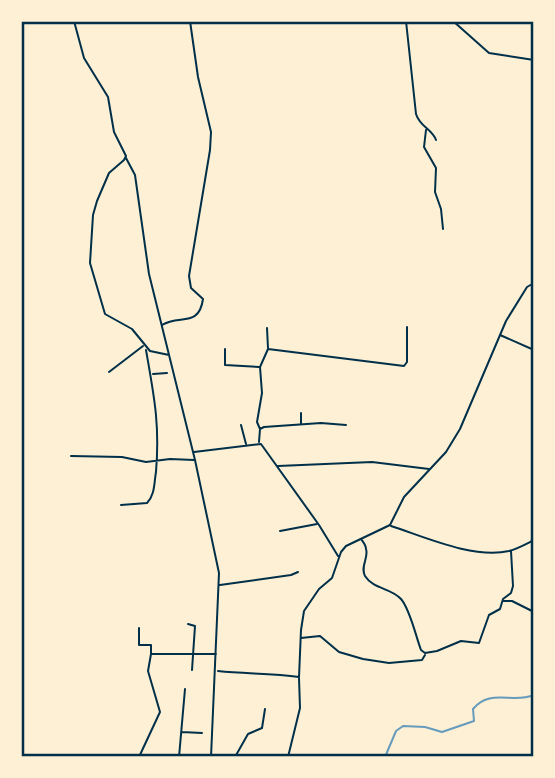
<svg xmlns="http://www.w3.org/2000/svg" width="555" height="778" font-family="Montserrat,sans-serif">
	<rect width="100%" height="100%" fill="#fdf0d5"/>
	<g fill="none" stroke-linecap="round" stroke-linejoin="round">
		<path stroke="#669bbc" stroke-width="2" d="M385,757L396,731L403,726L425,727L442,732L474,721L473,709C490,688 512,704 534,695"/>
		<path stroke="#003049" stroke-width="2" d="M74,21L84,58L108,97L114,132L126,156L124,160L109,173L97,201L93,215L90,263L105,314L132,329L150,351L169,355
			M406,21L416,114C420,127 432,129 436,140
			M453,21L489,53L534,60
			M426,130L424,147L436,168L435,192L441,209L443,229
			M126,158L135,175L149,274L195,460L219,573L211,757
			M162,325C179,314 199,328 203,299L191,288L189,276L210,150L211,132L198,77L190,21
			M267,328L268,348
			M500,335L534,350
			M225,349V365L259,367
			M109,372L143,346
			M153,374L167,373
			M301,424V413
			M241,425L246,444
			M260,429L257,422L262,393L260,367L268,349L404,366L407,362V327
			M259,442L260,429L264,427L321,423L346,425
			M194,452L261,444L319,525L338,556
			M71,456L122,457L146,462L170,459L194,460
			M278,466L372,462L429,469
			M121,505L147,503C155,495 154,483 156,472C160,424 154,396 146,350
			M391,526C425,537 473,559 509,551C517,549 526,544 534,540
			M280,531L317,524
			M361,539C363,542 366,545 366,549C369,558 360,566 365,576C374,590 390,587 401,599C410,609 416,637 421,650L425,653L437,651L461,641L479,643L489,615L500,609L503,599L511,593L513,586L511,551
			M220,585L291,575L298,572
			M503,601H512L534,612
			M188,624L195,626L192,670
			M139,628V645H151V654H216
			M301,638L320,636L339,652L363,659L389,663L422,660L425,655
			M218,671C245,674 272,673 299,677L301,630L304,611L319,589L332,578L341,552L346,546L390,525L404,497L446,452L460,429L506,321L527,287L534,283
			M182,732L202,733
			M139,757L160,712L148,671L151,654
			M179,757L185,689
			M235,757L248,734L262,728L265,709
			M288,757L300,708L299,678"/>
	</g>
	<rect width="555" height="778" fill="none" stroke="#fdf0d5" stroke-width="46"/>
	<rect x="23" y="23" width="509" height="732" fill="none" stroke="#003049" stroke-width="2.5"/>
</svg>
